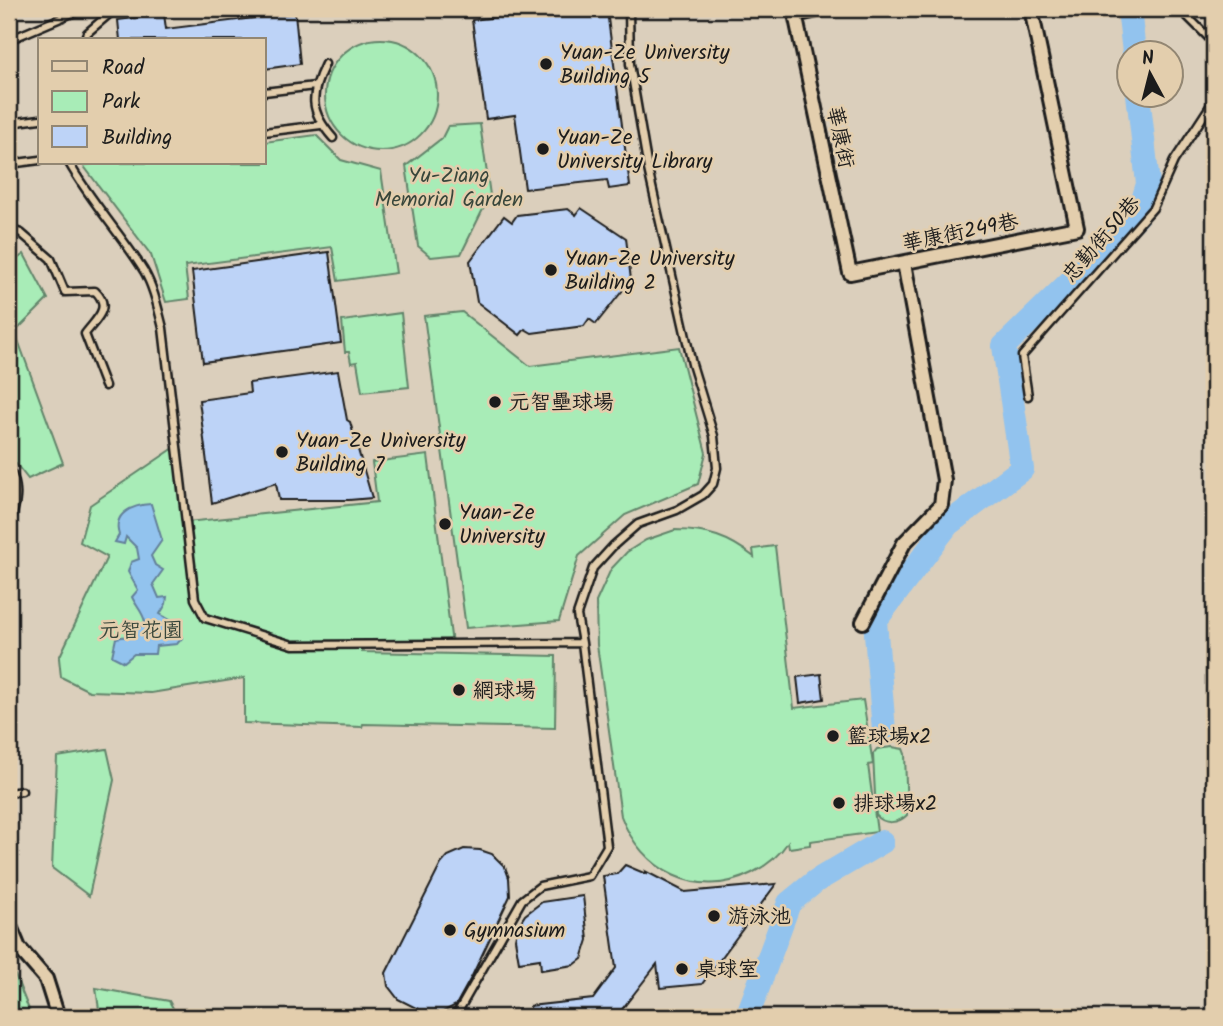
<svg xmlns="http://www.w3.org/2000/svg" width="1223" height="1026" font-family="Kalam,'LXGW WenKai TC',sans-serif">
	<rect width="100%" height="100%" fill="#dbcfbc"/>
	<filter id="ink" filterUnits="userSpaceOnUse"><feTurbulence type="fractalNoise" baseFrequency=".0143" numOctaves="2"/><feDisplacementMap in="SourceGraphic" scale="14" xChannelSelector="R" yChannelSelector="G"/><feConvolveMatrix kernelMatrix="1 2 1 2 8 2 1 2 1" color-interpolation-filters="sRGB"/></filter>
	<g filter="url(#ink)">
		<path fill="#a8ecb7" stroke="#62846a" stroke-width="2" d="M325 95a56 56 0 1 1 112 0a56 56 0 1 1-112 0Z
			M480,124L490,195L461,254L431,257L418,246L406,166L442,138L448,126Z
			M316,135L341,160L381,171L396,273L338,281L332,247L185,266L189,299L166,302L151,255L83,165L104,163H264V142Z
			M24,254L48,299L15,332L63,463L28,479L9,455V265Z
			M462,312L530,366L679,347L706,453L698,484L625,515L579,556L559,621L466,628L424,316Z
			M401,313L409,387L362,392L357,362L351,363L349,352H345L342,321Z
			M177,446L187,522L377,502L372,462L428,455L452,644L362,645V652L556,656L555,728L363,724L362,727L244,723V678L151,693L89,691L61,677L59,658L107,557L80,542L90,505Z
			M675,530C707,530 729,537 754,557L753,549L775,546L794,708L863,700L873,764L868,765L877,832L810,841V845L789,848L788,842C779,856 766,866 752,873C697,901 641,870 621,816L597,645L596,602L611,569L627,552L646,540Z
			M892,747L903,749L905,754L907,815C898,824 884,825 876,815L873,754L877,749Z
			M107,749L114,780L89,896L52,868L57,757Z
			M15,975L32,1017H9V979Z
			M96,988L169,1001L178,1017H100Z"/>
		<path fill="#92c3ee" stroke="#63809a" stroke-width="2" d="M151,504L162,540L151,556L155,565L163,570L153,584L159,598L167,597L166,604L160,614L175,623L182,638L177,644L156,646L155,654H134L124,662L112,656L116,638L128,636L145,622C143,612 136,606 132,597L138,590L128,572L131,562L139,559L137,548L126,537L124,544L115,542L119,535C112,513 133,505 151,504Z"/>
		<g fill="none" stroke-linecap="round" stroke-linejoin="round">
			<path stroke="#92c3ee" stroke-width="24" d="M1129,9L1134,52
				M884,731L875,621L948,524L1022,469L1004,346L1138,216L1148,184L1138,94
				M747,1017L789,903L816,881L882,842"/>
		</g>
		<path fill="#bdd3f7" stroke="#1c1c1c" stroke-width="2" d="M564,9H572L573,16L607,11L630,186L609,189L607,180L525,189L515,115L486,119L472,20Z
			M295,13L300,64L264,69V40H120L118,20L164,14L166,29Z
			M581,208L626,238L631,280L596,324L589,319L584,326L532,333L525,329L520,335L477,302L470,261L504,216L512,222L517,215L568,209L576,215Z
			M329,252L341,343L203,362L192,271Z
			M338,371L347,420L350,422L372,498L349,500H279L276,483L212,503L199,400L250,393L249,383Z
			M821,674L824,699L800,703L797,677Z
			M464,849L480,850L492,854L505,867L509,878L510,896L472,976L456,1005L441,1013H426L398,999L388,986L386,973L441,864L448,856Z
			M625,865L646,874L645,871L685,892L776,884L702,984L660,988L657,964L616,1017H531L530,1006L593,999L616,968L603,876L617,874Z
			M583,896L588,940L582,959L574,965L541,970L540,959L519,962L515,939L518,926L525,915L542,902Z"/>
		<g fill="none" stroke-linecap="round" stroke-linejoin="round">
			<defs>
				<path id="lane" d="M1180,9L1214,43
					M9,40L82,9
					M84,40L87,33L115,9
					M325,64C310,95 309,111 333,138
					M264,92L315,86
					M9,123L40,119
					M264,132L321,125
					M69,163C91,202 121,234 144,271C154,288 158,309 163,328L195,599L205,618L293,645L582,643L577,615L593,568L613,546L638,524L677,510L703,495L713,484L717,468L714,436L692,364L648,169L630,64L629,9
					M9,164L40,160
					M9,229L21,233L51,259L65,292L95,291C113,308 95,320 85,334L105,386
					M1028,396L1022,356L1153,208L1174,161L1214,100
					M9,468C21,488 16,506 9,526
					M9,793L22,791
					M455,1017L522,900L540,886L589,876L607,846L582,643"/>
				<path id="street" d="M794,9L850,273L1077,228L1031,9
					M795,15L822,9
					M863,622L904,543L941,505L944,480L904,263
					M9,924L19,948L46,979L58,1017"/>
			</defs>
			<use href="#lane" stroke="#1c1c1c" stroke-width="11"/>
			<use href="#street" stroke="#1c1c1c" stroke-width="18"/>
			<use href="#lane" stroke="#e3cead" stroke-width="6"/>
			<use href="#street" stroke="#e3cead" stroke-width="12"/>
		</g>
	</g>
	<g fill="#1c1c1c" stroke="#e3cead" stroke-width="2.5">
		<circle cx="546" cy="64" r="7"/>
		<circle cx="543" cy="149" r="7"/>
		<circle cx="551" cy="270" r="7"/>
		<circle cx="495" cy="402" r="7"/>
		<circle cx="282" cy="452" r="7"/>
		<circle cx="445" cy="524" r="7"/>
		<circle cx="459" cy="690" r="7"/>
		<circle cx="833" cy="736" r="7"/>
		<circle cx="839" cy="803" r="7"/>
		<circle cx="714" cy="916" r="7"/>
		<circle cx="450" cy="930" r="7"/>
		<circle cx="682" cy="969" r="7"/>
	</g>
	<g text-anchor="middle" stroke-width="5" stroke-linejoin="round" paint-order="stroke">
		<g font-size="21" fill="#1c1c1c" stroke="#e3cead" text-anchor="start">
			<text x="560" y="59">Yuan-Ze University<tspan x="560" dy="24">Building 5</tspan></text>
			<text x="557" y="144">Yuan-Ze<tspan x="557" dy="24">University Library</tspan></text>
			<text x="565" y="265">Yuan-Ze University<tspan x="565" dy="24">Building 2</tspan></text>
			<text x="509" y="409">元智壘球場</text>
			<text x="296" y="447">Yuan-Ze University<tspan x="296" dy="24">Building 7</tspan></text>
			<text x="459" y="519">Yuan-Ze<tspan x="459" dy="24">University</tspan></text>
			<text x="473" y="697">網球場</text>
			<text x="847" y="743">籃球場x2</text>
			<text x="853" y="810">排球場x2</text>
			<text x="728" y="923">游泳池</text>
			<text x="464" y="937">Gymnasium</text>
			<text x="696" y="976">桌球室</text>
		</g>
		<g font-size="21" fill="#1c1c1c" stroke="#e3cead">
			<text transform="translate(841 137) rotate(78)" y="7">華康街</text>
			<text transform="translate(960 232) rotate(-11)" y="7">華康街249巷</text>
			<text transform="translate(1101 239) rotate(-49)" y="7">忠勤街50巷</text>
		</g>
		<g font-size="21" fill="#38463b" stroke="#e3cead">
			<text x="449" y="182">Yu-Ziang<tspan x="449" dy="24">Memorial Garden</tspan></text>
			<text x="141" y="637">元智花園</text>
		</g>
	</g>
	<rect width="1223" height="1026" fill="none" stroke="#e3cead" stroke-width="35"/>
	<rect x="18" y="18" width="1188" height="991" fill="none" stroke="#1c1c1c" stroke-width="2.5" filter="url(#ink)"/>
	<rect x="38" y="38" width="228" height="126" fill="#e3cead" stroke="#938773" stroke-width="2"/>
	<rect x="52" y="61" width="35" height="10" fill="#e3cead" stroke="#938773" stroke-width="2"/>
	<text x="102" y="74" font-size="21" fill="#1c1c1c">Road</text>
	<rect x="52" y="91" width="35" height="21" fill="#a8ecb7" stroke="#938773" stroke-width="2"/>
	<text x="102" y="108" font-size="21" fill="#1c1c1c">Park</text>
	<rect x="52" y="126" width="35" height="21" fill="#bdd3f7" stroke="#938773" stroke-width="2"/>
	<text x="102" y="144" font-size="21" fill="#1c1c1c">Building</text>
	<g transform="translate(1150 74) rotate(353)"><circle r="33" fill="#e3cead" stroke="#938773" stroke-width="2"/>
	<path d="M0-5L12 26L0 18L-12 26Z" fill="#1c1c1c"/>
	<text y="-10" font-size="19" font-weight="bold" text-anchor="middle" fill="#1c1c1c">N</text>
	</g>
</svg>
